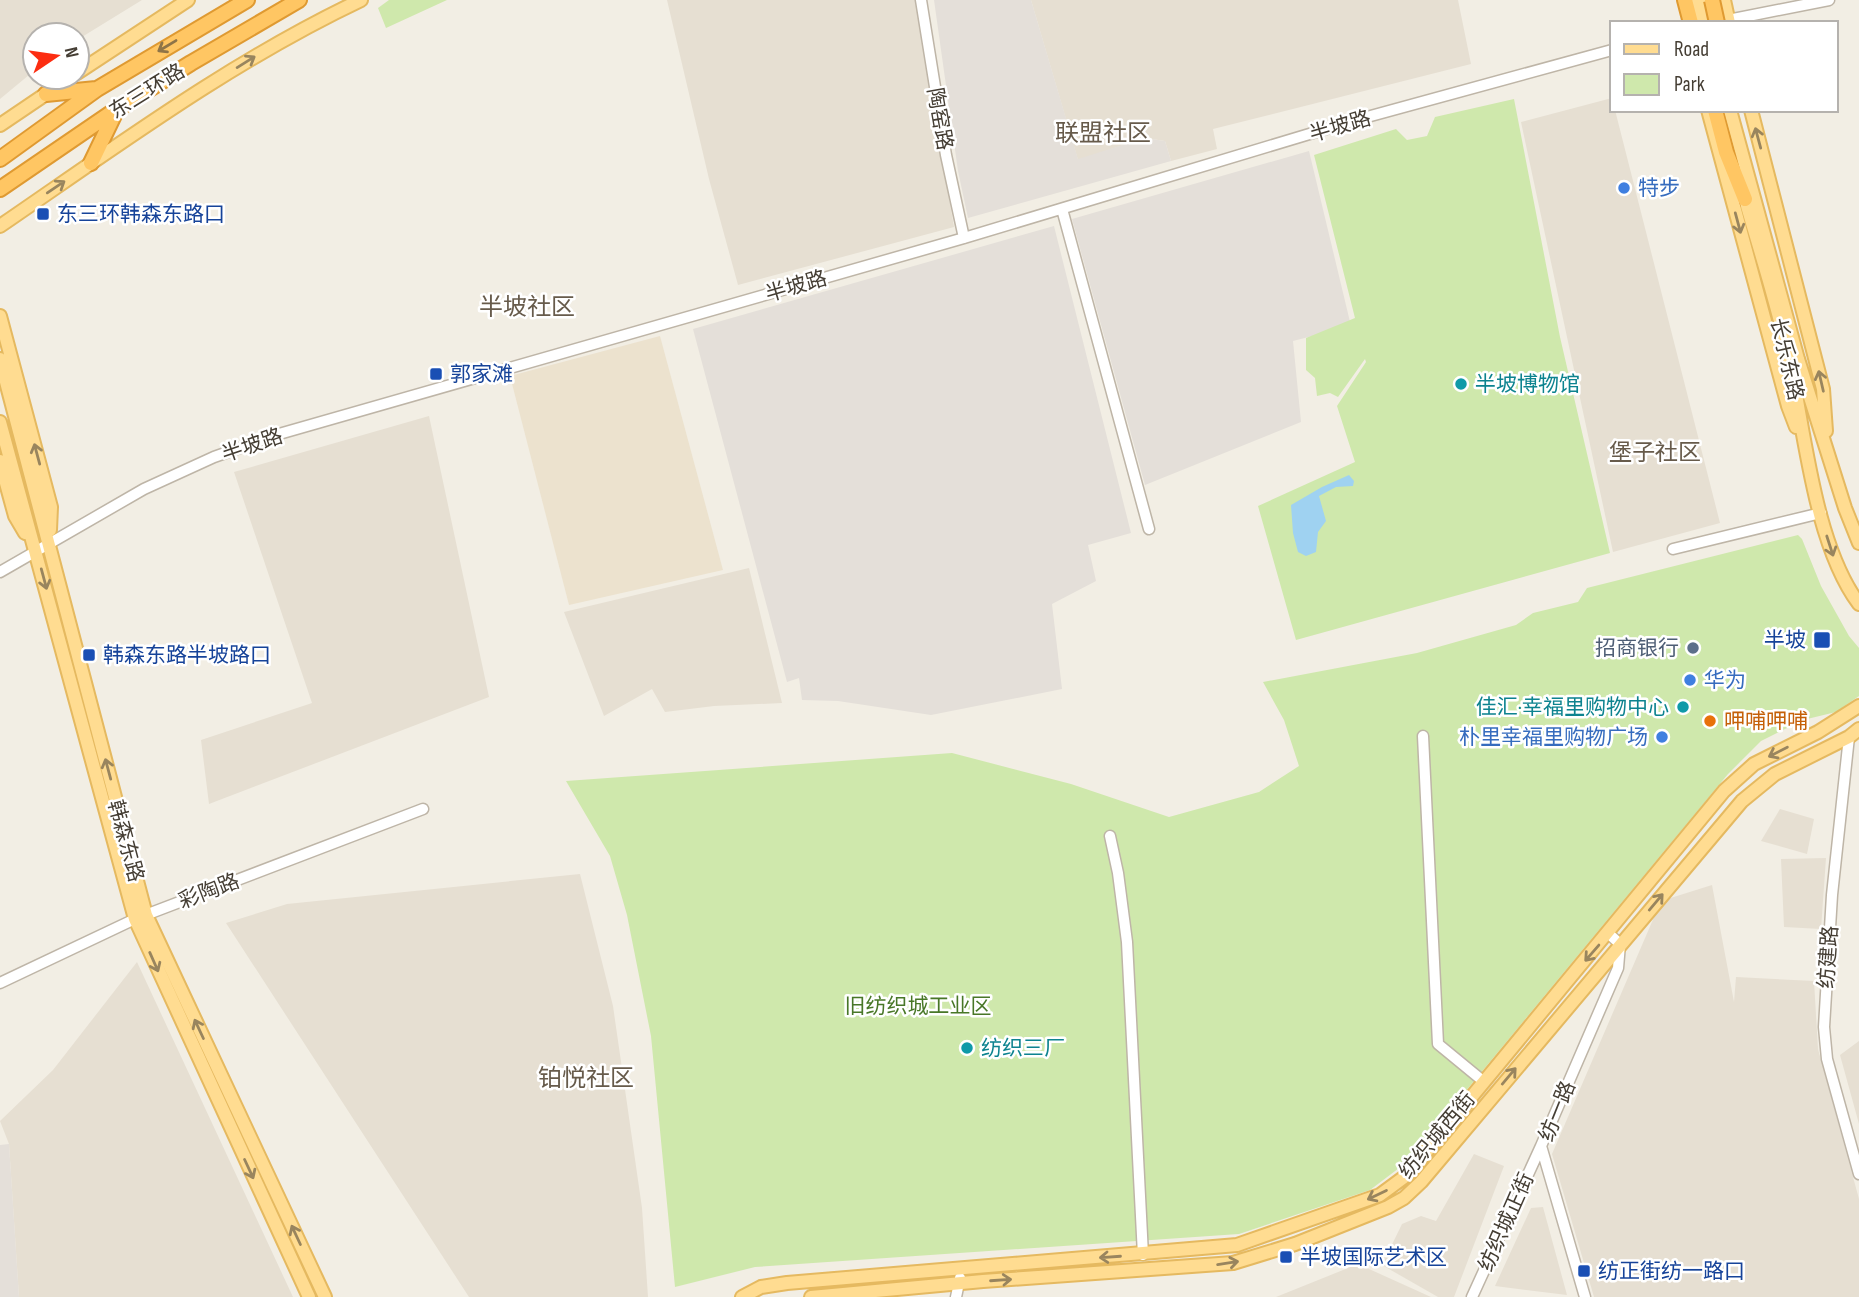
<svg xmlns="http://www.w3.org/2000/svg" width="1859" height="1297" font-family="'Sofia Sans Condensed','Noto Sans SC',sans-serif">
	<rect width="100%" height="100%" fill="#f2eee4"/>
	<path fill="#e6dfd2" d="M0,0H142L77,40V35H35V70L0,99Z
		M667,0H915L954,227L738,285L709,179Z
		M1031,0H1458L1471,64L1213,129L1217,149L1171,161L1165,141L1145,138L1078,160Z
		M1612,98V110H1615L1720,523L1613,552L1521,122Z
		M429,416L489,697L209,804L201,740L312,703L234,472Z
		M749,568L782,703L714,706L665,712L652,689L604,716L564,612Z
		M1780,809L1814,819L1807,854L1761,841Z
		M1826,858L1821,929L1784,927L1781,859Z
		M580,874L613,1006L642,1208L648,1297H469L226,923L287,904Z
		M1712,885L1734,1002L1736,977L1814,981L1818,1049L1859,1199V1297H1594L1552,1154L1661,901Z
		M137,962L293,1297H19L9,1144L0,1121L53,1070Z
		M1859,1041V1124L1840,1055Z
		M1474,1154L1504,1166L1454,1297H1438L1382,1265L1402,1224L1421,1216L1436,1221Z
		M1543,1207L1567,1295L1495,1286L1531,1208Z
		M1358,1264L1431,1297H1276Z"/>
	<path fill="#e4dfd9" d="M934,0H1031L1078,159L1145,138L1165,141L1171,161L968,218L958,171Z
		M1309,151L1351,326L1293,341L1301,422L1145,485L1072,219Z
		M1054,226L1131,533L1088,545L1096,581L1052,604L1062,689L931,715L838,701L802,700L799,678L787,682L693,329Z
		M9,1144L19,1297H0V1145Z"/>
	<path fill="#ece2ce" d="M660,336L723,570L569,605L510,376Z"/>
	<path fill="#cfe8ac" d="M389,0H447L386,28L378,8Z
		M1514,99L1560,337L1610,553L1296,640L1258,506L1355,462L1337,406L1366,362L1365,359L1338,397L1330,393L1317,396L1315,378L1306,370V338L1355,318L1314,155L1396,129L1407,140L1427,136L1435,117Z
		M1798,535L1802,539L1821,586L1849,636L1859,648V696L1836,712L1803,720L1761,741L1728,774L1407,1162L1370,1190L1239,1234L755,1267L675,1287L651,1036L627,915L610,856L566,781L952,753L1071,784L1169,817L1259,792L1299,766L1284,720L1263,682L1417,653L1516,625L1533,613L1578,602L1587,588Z"/>
	<path fill="#9fd2f1" d="M1349,475L1354,481L1353,486L1336,487L1319,496L1326,521L1318,532L1316,552L1306,556L1298,552L1293,533L1291,505L1322,487Z"/>
	<g fill="none" stroke-linecap="round" stroke-linejoin="round">
		<defs>
			<path id="minor" d="M921,0L946,155L964,238
				M1723,21L1829,0
				M1062,209L1149,529
				M1673,549L1821,513
				M0,572L144,489L214,457L279,434L964,238L1356,120L1612,50
				M1423,736L1438,1044L1483,1081
				M1849,737L1832,895L1824,1027L1827,1059L1859,1174
				M1110,836L1118,873L1127,942L1143,1255
				M0,983L135,919L423,809
				M956,1297L960,1278
				M1472,1297L1541,1146
				M1585,1297L1541,1146L1618,968L1620,944L1608,933"/>
			<path id="major" d="M1693,0L1699,23
				M1703,0L1708,23
				M1724,0L1729,23
				M77,73L188,0
				M1708,110L1788,406L1796,427
				M1730,110L1798,359L1845,508L1859,543
				M1751,110L1823,389L1826,431
				M0,125L71,77
				M1743,192C1759,249 1778,305 1790,363C1805,435 1815,545 1859,604
				M0,226C117,146 232,61 361,0
				M0,316L51,507L50,530
				M0,359L146,915L325,1297
				M0,422L135,919L309,1297
				M0,461L15,516L25,533
				M742,1297L761,1287L787,1283L1237,1245L1380,1195L1403,1178L1421,1158L1724,791L1754,764L1818,732L1859,706
				M811,1297L983,1281L1233,1263L1295,1244L1388,1207L1404,1198L1421,1182L1742,801L1775,774L1849,737L1859,729"/>
			<path id="highway" d="M1685,0L1691,23
				M46,94L96,89
				M1715,110L1726,152L1745,199
				M0,159L97,89L247,0
				M91,163L116,111
				M0,189L117,109L191,63L299,0"/>
		</defs>
		<use href="#minor" stroke="#beb5a7" stroke-width="13"/>
		<use href="#major" stroke="#e5b960" stroke-width="16"/>
		<use href="#highway" stroke="#df9a32" stroke-width="18"/>
		<use href="#minor" stroke="#fff" stroke-width="10"/>
		<use href="#major" stroke="#ffdc91" stroke-width="12"/>
		<use href="#highway" stroke="#ffc663" stroke-width="14"/>
		<defs>
			<path id="highway-bridge" d="M1712,0L1717,23"/>
		</defs>
		<use href="#highway-bridge" stroke="#df9a32" stroke-width="18" stroke-linecap="butt"/>
		<use href="#highway-bridge" stroke="#ffc663" stroke-width="14"/>
	</g>
	<defs><path id="oneway-shaft" d="M-6 0H5M1.5-3L5.5 0L1.5 3" fill="none" stroke-width="1.6" stroke-linecap="round" stroke-linejoin="round" transform="scale(1.75)"/></defs>
	<use stroke="#8f7447" href="#oneway-shaft" transform="translate(167 46) rotate(149)"/>
	<g stroke="#99855e">
		<use href="#oneway-shaft" transform="translate(246 62) rotate(-32)"/>
		<use href="#oneway-shaft" transform="translate(1758 138) rotate(-105)"/>
		<use href="#oneway-shaft" transform="translate(56 187) rotate(-34)"/>
		<use href="#oneway-shaft" transform="translate(1738 223) rotate(75)"/>
		<use href="#oneway-shaft" transform="translate(1821 381) rotate(-103)"/>
		<use href="#oneway-shaft" transform="translate(37 454) rotate(-105)"/>
		<use href="#oneway-shaft" transform="translate(1830 546) rotate(72)"/>
		<use href="#oneway-shaft" transform="translate(44 579) rotate(75)"/>
		<use href="#oneway-shaft" transform="translate(1778 752) rotate(153)"/>
		<use href="#oneway-shaft" transform="translate(108 769) rotate(-105)"/>
		<use href="#oneway-shaft" transform="translate(1656 902) rotate(-50)"/>
		<use href="#oneway-shaft" transform="translate(1592 953) rotate(131)"/>
		<use href="#oneway-shaft" transform="translate(154 962) rotate(66)"/>
		<use href="#oneway-shaft" transform="translate(199 1029) rotate(-115)"/>
		<use href="#oneway-shaft" transform="translate(1509 1076) rotate(-50)"/>
		<use href="#oneway-shaft" transform="translate(249 1169) rotate(65)"/>
		<use href="#oneway-shaft" transform="translate(1377 1195) rotate(154)"/>
		<use href="#oneway-shaft" transform="translate(296 1235) rotate(-115)"/>
		<use href="#oneway-shaft" transform="translate(1110 1257) rotate(176)"/>
		<use href="#oneway-shaft" transform="translate(1228 1263) rotate(-9)"/>
		<use href="#oneway-shaft" transform="translate(1001 1280) rotate(-4)"/>
	</g>
	<g fill="#3f7fe0" stroke="#fff" stroke-width="2.5">
		<circle cx="1624" cy="188" r="7"/>
		<circle cx="1690" cy="680" r="7"/>
		<circle cx="1662" cy="737" r="7"/>
	</g>
	<g fill="#1a4fb4" stroke="#fff" stroke-width="2.5">
		<rect x="36" y="207" width="14" height="14" rx="3.5"/>
		<rect x="429" y="367" width="14" height="14" rx="3.5"/>
		<rect x="1813" y="631" width="18" height="18" rx="3.5"/>
		<rect x="82" y="648" width="14" height="14" rx="3.5"/>
		<rect x="1279" y="1250" width="14" height="14" rx="3.5"/>
		<rect x="1577" y="1264" width="14" height="14" rx="3.5"/>
	</g>
	<g fill="#0f9aa8" stroke="#fff" stroke-width="2.5">
		<circle cx="1461" cy="384" r="7"/>
		<circle cx="1683" cy="707" r="7"/>
		<circle cx="967" cy="1048" r="7"/>
	</g>
	<circle fill="#5c6f8a" stroke="#fff" stroke-width="2.5" cx="1693" cy="648" r="7"/>
	<circle fill="#e8710a" stroke="#fff" stroke-width="2.5" cx="1710" cy="721" r="7"/>
	<g text-anchor="middle" stroke-width="5" stroke-linejoin="round" paint-order="stroke">
		<g font-size="21" fill="#453e34" stroke="#fff">
			<text transform="translate(147 91) rotate(-32)" y="7">东三环路</text>
			<text transform="translate(940 119) rotate(80)" y="7">陶窑路</text>
			<text transform="translate(1340 126) rotate(-16)" y="7">半坡路</text>
			<text transform="translate(796 286) rotate(-16)" y="7">半坡路</text>
			<text transform="translate(1787 359) rotate(77)" y="7">长乐东路</text>
			<text transform="translate(252 445) rotate(-19)" y="7">半坡路</text>
			<text transform="translate(126 841) rotate(75)" y="7">韩森东路</text>
			<text transform="translate(209 891) rotate(-21)" y="7">彩陶路</text>
			<text transform="translate(1828 957) rotate(-86)" y="7">纺建路</text>
			<text transform="translate(1557 1111) rotate(-68)" y="7">纺一路</text>
			<text transform="translate(1437 1135) rotate(-50)" y="7">纺织城西街</text>
			<text transform="translate(1506 1222) rotate(-66)" y="7">纺织城正街</text>
		</g>
		<g font-size="21" fill="#366cbe" stroke="#fff" text-anchor="start">
			<text x="1638" y="195">特步</text>
			<text x="1704" y="687">华为</text>
			<text x="1648" y="744" text-anchor="end">朴里幸福里购物广场</text>
		</g>
		<g font-size="21" fill="#164399" stroke="#fff" text-anchor="start">
			<text x="57" y="221">东三环韩森东路口</text>
			<text x="450" y="381">郭家滩</text>
			<text x="1806" y="647" text-anchor="end">半坡</text>
			<text x="103" y="662">韩森东路半坡路口</text>
			<text x="1300" y="1264">半坡国际艺术区</text>
			<text x="1598" y="1278">纺正街纺一路口</text>
		</g>
		<g font-size="21" fill="#0d838f" stroke="#fff" text-anchor="start">
			<text x="1475" y="391">半坡博物馆</text>
			<text x="1669" y="714" text-anchor="end">佳汇·幸福里购物中心</text>
			<text x="981" y="1055">纺织三厂</text>
		</g>
		<g font-size="21" fill="#4e5e75" stroke="#fff" text-anchor="end">
			<text x="1679" y="655">招商银行</text>
		</g>
		<g font-size="21" fill="#c56008" stroke="#fff" text-anchor="start">
			<text x="1724" y="728">呷哺呷哺</text>
		</g>
		<g font-size="21" fill="#487727" stroke="#fff">
			<text x="918" y="1013">旧纺织城工业区</text>
		</g>
		<g font-size="23" fill="#675b4b" stroke="#fff">
			<text x="1655" y="460">堡子社区</text>
		</g>
		<g font-size="24" fill="#675b4b" stroke="#fff">
			<text x="1103" y="141">联盟社区</text>
			<text x="527" y="315">半坡社区</text>
			<text x="586" y="1086">铂悦社区</text>
		</g>
	</g>
	<rect x="1610" y="21" width="228" height="91" fill="#ffffff" stroke="#b5b2ae" stroke-width="2"/>
	<rect x="1624" y="44" width="35" height="10" fill="#ffdc91" stroke="#b5b2ae" stroke-width="2"/>
	<text x="1674" y="56" font-size="21" fill="#453e34">Road</text>
	<rect x="1624" y="74" width="35" height="21" fill="#cfe8ac" stroke="#b5b2ae" stroke-width="2"/>
	<text x="1674" y="91" font-size="21" fill="#453e34">Park</text>
	<g transform="translate(56 56) rotate(77)"><circle r="33" fill="#ffffff" stroke="#b5b2ae" stroke-width="2"/>
	<path d="M0-5L12 26L0 18L-12 26Z" fill="#fc2d11"/>
	<text y="-10" font-size="19" font-weight="bold" text-anchor="middle" fill="#453e34">N</text>
	</g>
</svg>
